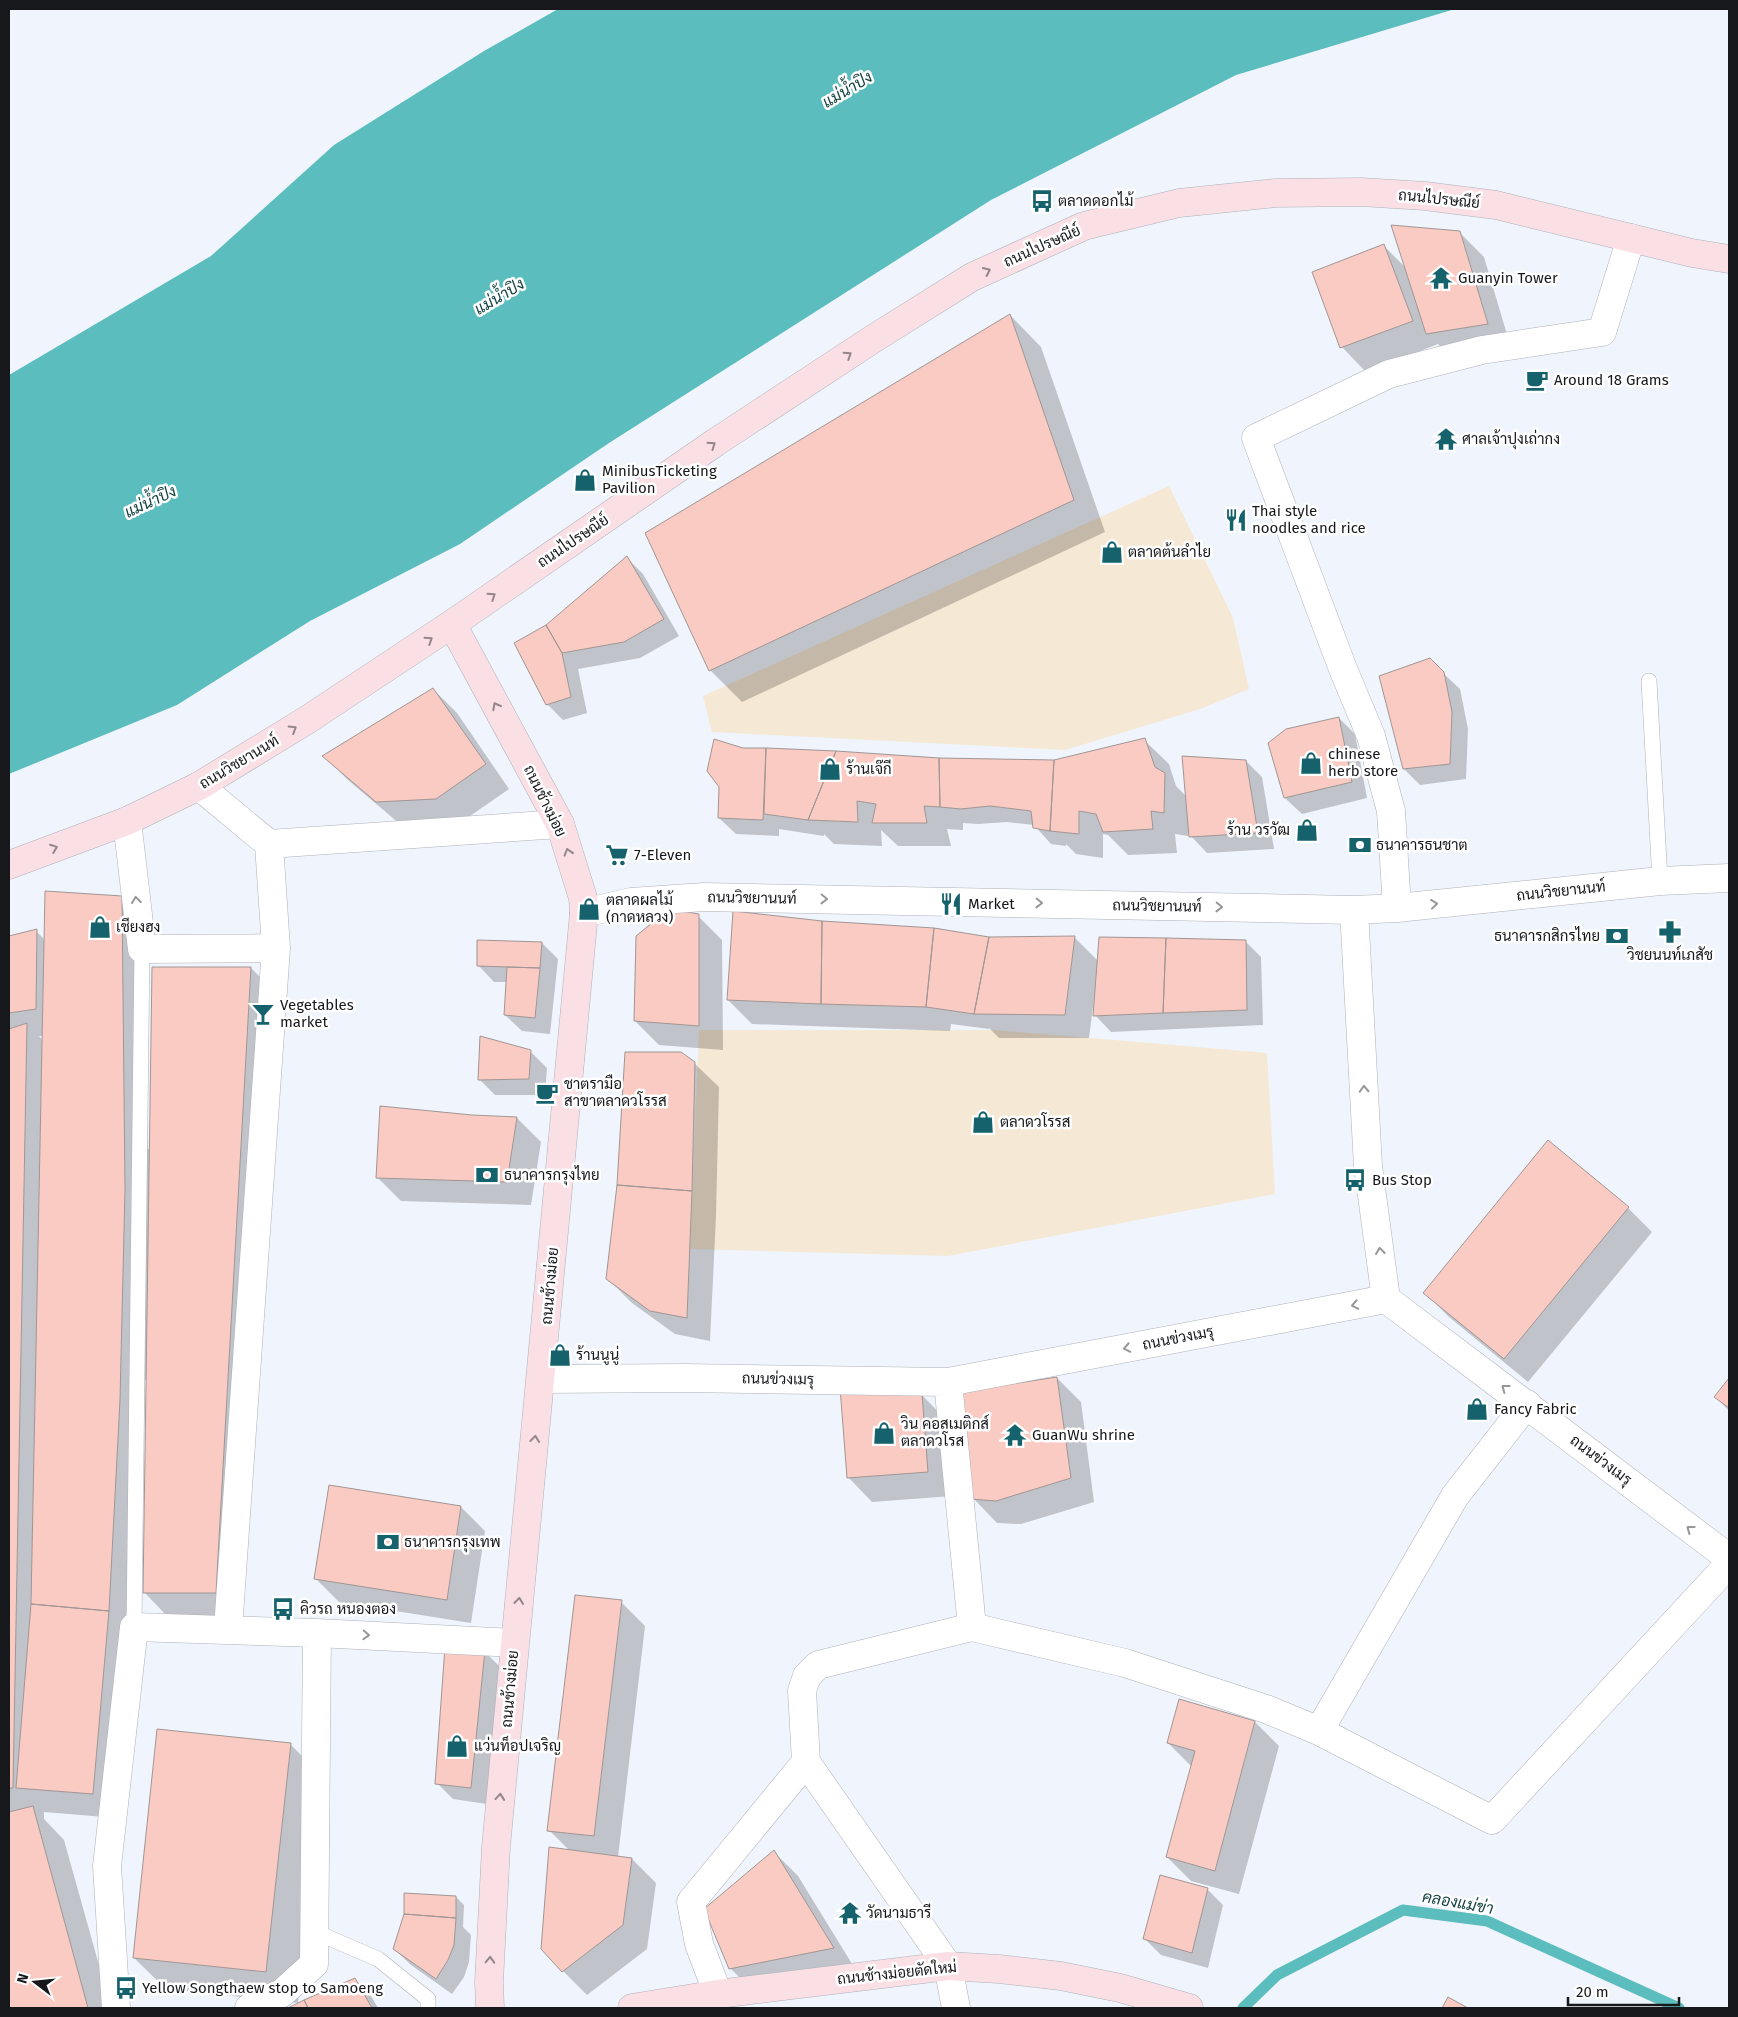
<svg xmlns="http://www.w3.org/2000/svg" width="1738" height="2017" font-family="'Fira Sans',Sarabun,sans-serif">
	<rect width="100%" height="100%" fill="#f0f4fc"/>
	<path fill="#f5e8d4" d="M1169,486L1233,618L1249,689L1200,709L1065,750L712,732L703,696Z
		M699,1030H995L1267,1053L1275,1194L948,1256L690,1249Z"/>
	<path fill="#5bbdbe" d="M558,9H1455L1236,75L991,200L609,443L460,544L310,621L177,705L9,774V375L211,256L334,145L484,51Z"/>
	<path fill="#0003" fill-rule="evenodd" d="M1460,233L1484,257L1511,348L1451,358L1438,344L1366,372L1342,347L1314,273L1384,246L1406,268Z
		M1010,315L1041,347L1105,532L742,702L710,670Z
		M627,558L643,574L679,636L640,658L578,669L587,713L563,720L547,704L546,626Z
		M1443,673L1460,689L1468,729L1466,779L1420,785L1404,769Z
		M433,689L457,713L509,789L460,823L401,825L348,780L324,756Z
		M1339,718L1355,734L1367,798L1302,814L1285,798Z
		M1144,740L1169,764L1176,786L1187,797L1246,761L1262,777L1274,849L1207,853L1191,836L1190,830H1188V836L1175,834L1177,853L1128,855L1108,835L1103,834V858L1076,854L1066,844V846L1051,844L1034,825L1007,822L978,824L963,823V830L947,829L951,846H898L881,830L882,846L834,844L824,834V836L779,829V836L736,834L719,818L742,749L836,753L938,760L1054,761Z
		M121,897L146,921L148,1149H151L251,968L275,992L240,1616L168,1617L144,1592L147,1380H145L144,1425L117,1818L44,1812V1819L64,1840L111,2008H9V938L36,931L45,940ZM39,1036H43V1041Z
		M698,916L722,940L723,1050L659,1045L635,1021Z
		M1074,937L1099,962L1245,941L1261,957L1263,1025L1111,1032L1095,1015L1096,999H1094L1089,1038H999L989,1028V1029L951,1024L950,1031L752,1024L728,1000L989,939Z
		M542,943L558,959L550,1034L522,1031L505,1015L507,982H494L478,965Z
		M531,1052L547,1068L545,1095H495L479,1079Z
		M694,1063L719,1087L716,1216L710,1341L675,1334L632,1303L608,1279Z
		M472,1116L517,1118L541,1142L531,1205L401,1201L377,1177Z
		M1628,1208L1652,1232L1528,1382L1449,1317L1425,1293Z
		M1057,1378L1081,1402L1094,1502L1021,1524L997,1523L973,1498Z
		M1729,1380V1411L1716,1397Z
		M922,1395L946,1420L952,1496L872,1502L848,1477Z
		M461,1507L485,1531L471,1623L339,1602L315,1578Z
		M621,1602L645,1626L618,1857L632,1859L656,1883L647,1949L587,1995L563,1971L569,1850L549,1830Z
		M484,1651L500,1667L487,1804L453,1799L437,1783Z
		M1255,1722L1279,1746L1239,1894L1191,1881L1167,1857L1192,1767L1168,1743Z
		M290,1744L322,1776L298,2003L166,1989L134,1958Z
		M774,1852L798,1876L857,1972L755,1993L730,1968Z
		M1207,1889L1223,1905L1208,1968L1161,1955L1145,1939Z
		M456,1897L464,1905L463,1927L471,1935L469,1962L464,1977L452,1994L411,1965L394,1949Z
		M355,1980L371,1996L378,2008H291Z"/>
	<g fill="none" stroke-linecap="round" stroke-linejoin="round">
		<path stroke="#5bbdbe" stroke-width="11" d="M1243,2008L1277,1975L1403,1910L1487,1921L1679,2008"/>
	</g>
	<path fill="#facbc3" stroke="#a09695" d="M1391,225L1460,231L1488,324L1426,334Z
		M1384,244L1413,321L1340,348L1312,272Z
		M1010,314L1074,500L709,671L645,533Z
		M627,556L664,619L624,642L562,653L546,625Z
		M546,625L562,653L571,697L546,705L514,643Z
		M1430,658L1444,672L1452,712L1450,764L1403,769L1379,676Z
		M433,688L486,764L436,799L376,802L322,756Z
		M1339,717L1352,782L1284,798L1268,743L1286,729Z
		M1145,738L1155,767L1165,773L1164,813L1151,811L1153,829L1103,832L1096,814L1079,811V834L1050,831L1054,760Z
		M714,739L743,748H766L763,820L718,818L719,787L707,771Z
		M766,748L836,751L808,820L764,814Z
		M836,751L939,758L940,807L924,806L927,823H872L876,804L857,801L858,822L808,820Z
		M1182,756L1246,760L1258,833L1189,837Z
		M939,758L1054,760L1050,831L1033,828L1031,811L990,806L961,809L940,807Z
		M45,891L122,896L125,1189L120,1400L109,1611L31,1604Z
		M669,909L699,914V1026L634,1021L636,936Z
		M733,911L822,921L821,1004L727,1000Z
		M822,921L934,928L926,1007L821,1004Z
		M934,928L989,937L974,1014L926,1007Z
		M37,929L36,1009L9,1013V936Z
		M1075,936L1065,1015L974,1014L989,937Z
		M1099,937L1166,938L1163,1013L1093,1016Z
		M1166,938L1246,940L1247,1010L1163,1013Z
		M477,940L542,942L540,968L477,966Z
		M152,967H251L216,1593H143Z
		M507,967L540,968L535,1018L504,1015Z
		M27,1023L13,1788H9V1029Z
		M480,1036L531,1050L529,1079L478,1080Z
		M625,1052H681L695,1062L692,1191L617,1185Z
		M380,1106L472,1115L517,1117L507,1182L376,1178Z
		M1548,1140L1629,1207L1504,1359L1423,1293Z
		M617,1185L692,1191L687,1318L650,1311L606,1279Z
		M1057,1377L1071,1478L996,1501L971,1499L959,1392Z
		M1729,1378V1408L1714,1397Z
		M840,1387L922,1394L928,1472L847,1478Z
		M329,1485L461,1506L447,1600L314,1579Z
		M575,1595L622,1600L594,1836L547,1831Z
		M31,1604L109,1611L93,1794L16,1788Z
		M445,1647L485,1650L471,1788L435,1784Z
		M1179,1699L1255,1721L1215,1871L1166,1857L1195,1751L1167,1743Z
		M157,1729L291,1743L266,1972L133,1958Z
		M33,1806L88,2008H9V1812Z
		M549,1847L632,1858L623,1925L562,1972L541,1949Z
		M774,1850L834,1948L729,1969L704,1909Z
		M1160,1875L1208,1888L1192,1953L1143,1939Z
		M404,1893L456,1896V1918L404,1914Z
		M404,1914L456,1918L454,1945L448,1960L436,1979L393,1949Z
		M355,1978L372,2008H308L304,2000Z
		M1448,1997L1468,2008H1442Z
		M304,2000L308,2008H288Z"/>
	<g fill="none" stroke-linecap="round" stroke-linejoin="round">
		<defs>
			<path id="lane" d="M1649,681L1660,881
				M134,1627L142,949
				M313,1931L378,1959L428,1999V2008"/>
			<path id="street" d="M199,786L269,844L560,824
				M127,821L142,949L276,948
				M1397,908L1391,811L1371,736L1343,669L1256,438L1389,374L1482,350L1602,332L1631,238
				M1354,910L1368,1166L1386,1299
				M584,913L631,902L704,897L1354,910L1397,908L1660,881L1729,878
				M541,1379L684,1378L948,1382L1386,1299L1729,1558
				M948,1382L972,1627
				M228,1629L276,948L269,844
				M1319,1731L1455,1496L1527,1404
				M718,1994L699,1944L691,1902L806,1762
				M116,2008L107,1866L134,1627L317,1633L514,1643
				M249,2008L282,1993L314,1964L317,1633
				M956,2008L948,1966L806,1762L802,1691L807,1676L818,1665L972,1627L1125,1663L1266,1709L1319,1731L1492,1820L1729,1564"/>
			<path id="secondary" d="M452,624L560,824L583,898L584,913L496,1847L489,1982L490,2008
				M9,865L127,821L199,786L307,720L452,624L716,442L873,339L972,277L1084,226L1179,203L1276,193L1361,192L1425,196L1496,205L1692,253L1729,259
				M632,2008L718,1994L948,1966L999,1969L1061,1976L1120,1988L1189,2008"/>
		</defs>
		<use href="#lane" stroke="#adb1b9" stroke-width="16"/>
		<use href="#street" stroke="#adb1b9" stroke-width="29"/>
		<use href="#secondary" stroke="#adb1b9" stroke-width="29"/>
		<use href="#lane" stroke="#fff" stroke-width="15"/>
		<use href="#street" stroke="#fff" stroke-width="28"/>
		<use href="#secondary" stroke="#fae0e5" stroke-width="28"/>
	</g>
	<defs><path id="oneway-chevron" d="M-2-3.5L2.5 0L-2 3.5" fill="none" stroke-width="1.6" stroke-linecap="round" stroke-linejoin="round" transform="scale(1.25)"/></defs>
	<g stroke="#94868a">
		<use href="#oneway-chevron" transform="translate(987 271) rotate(-25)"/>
		<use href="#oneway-chevron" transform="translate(848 355) rotate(-33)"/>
		<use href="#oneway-chevron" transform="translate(712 445) rotate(-35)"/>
		<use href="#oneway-chevron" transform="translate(492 596) rotate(-34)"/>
		<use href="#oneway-chevron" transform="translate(429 640) rotate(-33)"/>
		<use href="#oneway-chevron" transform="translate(496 706) rotate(-118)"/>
		<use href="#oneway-chevron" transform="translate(293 729) rotate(-32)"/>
		<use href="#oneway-chevron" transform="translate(54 848) rotate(-21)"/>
		<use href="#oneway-chevron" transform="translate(568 852) rotate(-107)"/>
		<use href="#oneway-chevron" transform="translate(535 1439) rotate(-84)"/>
		<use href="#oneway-chevron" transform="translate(519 1601) rotate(-84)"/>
		<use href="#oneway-chevron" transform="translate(500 1797) rotate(-85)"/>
		<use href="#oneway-chevron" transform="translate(490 1960) rotate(-88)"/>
	</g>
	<g stroke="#979798">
		<use href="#oneway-chevron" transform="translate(824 899) rotate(1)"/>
		<use href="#oneway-chevron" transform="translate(136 900) rotate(-97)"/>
		<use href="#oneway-chevron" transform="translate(1039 903) rotate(1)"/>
		<use href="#oneway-chevron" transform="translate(1434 904) rotate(-6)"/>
		<use href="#oneway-chevron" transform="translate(1219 907) rotate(1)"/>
		<use href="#oneway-chevron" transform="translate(1364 1089) rotate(-93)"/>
		<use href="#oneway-chevron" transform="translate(1380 1251) rotate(-97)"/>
		<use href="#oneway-chevron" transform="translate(1355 1305) rotate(169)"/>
		<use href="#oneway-chevron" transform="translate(1127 1348) rotate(169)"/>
		<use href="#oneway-chevron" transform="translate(1505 1388) rotate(-143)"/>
		<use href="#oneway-chevron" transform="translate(1690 1529) rotate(-143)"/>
		<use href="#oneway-chevron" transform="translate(366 1635) rotate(3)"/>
	</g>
	<defs>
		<symbol id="bus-bare" viewBox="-9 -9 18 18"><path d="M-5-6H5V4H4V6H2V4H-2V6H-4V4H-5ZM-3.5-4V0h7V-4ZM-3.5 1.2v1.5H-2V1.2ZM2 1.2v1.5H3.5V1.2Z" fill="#15626c" stroke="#fff" stroke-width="2.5" paint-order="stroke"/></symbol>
		<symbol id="temple-bare" viewBox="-9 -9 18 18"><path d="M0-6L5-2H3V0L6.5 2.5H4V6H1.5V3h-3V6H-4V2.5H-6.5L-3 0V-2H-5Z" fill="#15626c" stroke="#fff" stroke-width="2.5" paint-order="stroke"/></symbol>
		<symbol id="cafe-bare" viewBox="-9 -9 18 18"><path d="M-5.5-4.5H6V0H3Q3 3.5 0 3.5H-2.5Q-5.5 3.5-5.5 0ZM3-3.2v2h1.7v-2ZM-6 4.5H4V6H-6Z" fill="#15626c" stroke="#fff" stroke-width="2.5" paint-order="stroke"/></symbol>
		<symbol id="shop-bare" viewBox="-9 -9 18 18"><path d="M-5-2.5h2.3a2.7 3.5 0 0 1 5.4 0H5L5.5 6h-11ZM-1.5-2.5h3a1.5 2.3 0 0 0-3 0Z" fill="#15626c" stroke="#fff" stroke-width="2.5" paint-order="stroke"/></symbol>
		<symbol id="restaurant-bare" viewBox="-9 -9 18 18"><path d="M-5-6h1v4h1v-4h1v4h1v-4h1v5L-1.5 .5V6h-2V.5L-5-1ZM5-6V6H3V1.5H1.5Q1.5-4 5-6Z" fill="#15626c" stroke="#fff" stroke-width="2.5" paint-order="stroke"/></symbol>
		<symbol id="bank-bare" viewBox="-9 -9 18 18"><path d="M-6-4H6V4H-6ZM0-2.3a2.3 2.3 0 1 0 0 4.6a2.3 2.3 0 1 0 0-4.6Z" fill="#15626c" stroke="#fff" stroke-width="2.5" paint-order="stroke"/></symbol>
		<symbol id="supermarket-bare" viewBox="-9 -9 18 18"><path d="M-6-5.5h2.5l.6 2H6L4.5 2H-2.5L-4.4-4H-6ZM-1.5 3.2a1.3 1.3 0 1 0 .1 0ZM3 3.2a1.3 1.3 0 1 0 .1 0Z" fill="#15626c" stroke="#fff" stroke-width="2.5" paint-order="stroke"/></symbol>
		<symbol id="pharmacy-bare" viewBox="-9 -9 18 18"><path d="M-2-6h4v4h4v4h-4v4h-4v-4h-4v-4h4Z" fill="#15626c" stroke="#fff" stroke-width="2.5" paint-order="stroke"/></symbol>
		<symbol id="bar-bare" viewBox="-9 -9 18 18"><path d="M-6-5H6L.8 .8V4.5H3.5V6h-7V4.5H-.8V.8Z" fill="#15626c" stroke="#fff" stroke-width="2.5" paint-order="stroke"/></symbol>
	</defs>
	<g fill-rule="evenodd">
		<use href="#bus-bare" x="1026" y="185" width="32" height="32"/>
		<use href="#temple-bare" x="1425" y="262" width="32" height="32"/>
		<use href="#cafe-bare" x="1521" y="364" width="32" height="32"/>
		<use href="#temple-bare" x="1430" y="423" width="32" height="32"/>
		<use href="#shop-bare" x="569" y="464" width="32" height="32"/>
		<use href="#restaurant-bare" x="1220" y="504" width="32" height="32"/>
		<use href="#shop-bare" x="1096" y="536" width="32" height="32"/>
		<use href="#shop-bare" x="1295" y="747" width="32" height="32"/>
		<use href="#shop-bare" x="814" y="753" width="32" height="32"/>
		<use href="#shop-bare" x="1291" y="814" width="32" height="32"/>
		<use href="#bank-bare" x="1344" y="829" width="32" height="32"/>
		<use href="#supermarket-bare" x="601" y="839" width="32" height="32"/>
		<use href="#restaurant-bare" x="935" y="888" width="32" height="32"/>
		<use href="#shop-bare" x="573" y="893" width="32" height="32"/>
		<use href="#shop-bare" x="84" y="911" width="32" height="32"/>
		<use href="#pharmacy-bare" x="1654" y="916" width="32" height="32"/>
		<use href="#bank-bare" x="1601" y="920" width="32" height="32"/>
		<use href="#bar-bare" x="247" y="998" width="32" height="32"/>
		<use href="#cafe-bare" x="531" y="1077" width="32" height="32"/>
		<use href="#shop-bare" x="967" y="1106" width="32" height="32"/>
		<use href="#bank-bare" x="471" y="1159" width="32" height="32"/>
		<use href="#bus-bare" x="1339" y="1164" width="32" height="32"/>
		<use href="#shop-bare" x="544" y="1339" width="32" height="32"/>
		<use href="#shop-bare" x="1461" y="1393" width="32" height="32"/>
		<use href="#shop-bare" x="868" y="1417" width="32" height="32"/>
		<use href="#temple-bare" x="999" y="1419" width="32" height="32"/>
		<use href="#bank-bare" x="372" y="1526" width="32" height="32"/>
		<use href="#bus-bare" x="267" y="1593" width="32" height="32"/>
		<use href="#shop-bare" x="441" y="1730" width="32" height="32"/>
		<use href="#temple-bare" x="834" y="1897" width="32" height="32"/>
		<use href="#bus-bare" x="110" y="1972" width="32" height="32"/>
	</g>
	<g text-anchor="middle" stroke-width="5" stroke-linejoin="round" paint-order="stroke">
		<g font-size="15" fill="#17181b" stroke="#fff">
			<text transform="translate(1439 199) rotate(6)" y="5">ถนนไปรษณีย์</text>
			<text transform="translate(1042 246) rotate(-24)" y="5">ถนนไปรษณีย์</text>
			<text transform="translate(573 541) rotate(-34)" y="5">ถนนไปรษณีย์</text>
			<text transform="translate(239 762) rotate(-31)" y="5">ถนนวิชยานนท์</text>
			<text transform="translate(545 801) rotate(64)" y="5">ถนนช้างม่อย</text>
			<text transform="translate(1561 891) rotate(-6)" y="5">ถนนวิชยานนท์</text>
			<text transform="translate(752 898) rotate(1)" y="5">ถนนวิชยานนท์</text>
			<text transform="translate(1157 906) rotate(1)" y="5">ถนนวิชยานนท์</text>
			<text transform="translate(550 1286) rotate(-85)" y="5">ถนนช้างม่อย</text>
			<text transform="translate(1178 1338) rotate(-11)" y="5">ถนนข่วงเมรุ</text>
			<text transform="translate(778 1379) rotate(1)" y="5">ถนนข่วงเมรุ</text>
			<text transform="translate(1601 1460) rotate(37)" y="5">ถนนข่วงเมรุ</text>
			<text transform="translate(510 1689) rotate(-85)" y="5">ถนนช้างม่อย</text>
			<text transform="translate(897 1973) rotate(-6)" y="5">ถนนช้างม่อยตัดใหม่</text>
		</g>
		<g font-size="15" fill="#17181b" stroke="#fff" text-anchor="start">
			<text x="1058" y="206">ตลาดดอกไม้</text>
			<text x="1458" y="283">Guanyin Tower</text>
			<text x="1554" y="385">Around 18 Grams</text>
			<text x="1462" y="444">ศาลเจ้าปุงเถ่ากง</text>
			<text x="602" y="476">MinibusTicketing<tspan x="602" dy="17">Pavilion</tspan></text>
			<text x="1252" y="516">Thai style<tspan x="1252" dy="17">noodles and rice</tspan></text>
			<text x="1128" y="557">ตลาดต้นลำไย</text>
			<text x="1328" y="759">chinese<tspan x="1328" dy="17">herb store</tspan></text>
			<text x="846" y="774">ร้านเจ๊กี</text>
			<text x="1290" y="835" text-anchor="end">ร้าน วรวัฒ</text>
			<text x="1376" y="850">ธนาคารธนชาต</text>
			<text x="634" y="860">7-Eleven</text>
			<text x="606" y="905">ตลาดผลไม้<tspan x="606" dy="17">(กาดหลวง)</tspan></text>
			<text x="968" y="909">Market</text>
			<text x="116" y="932">เชียงฮง</text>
			<text x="1600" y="941" text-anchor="end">ธนาคารกสิกรไทย</text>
			<text x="1670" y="960" text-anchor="middle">วิชยนนท์เภสัช</text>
			<text x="280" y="1010">Vegetables<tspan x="280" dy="17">market</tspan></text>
			<text x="564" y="1089">ชาตรามือ<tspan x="564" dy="17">สาขาตลาดวโรรส</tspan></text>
			<text x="1000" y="1127">ตลาดวโรรส</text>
			<text x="504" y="1180">ธนาคารกรุงไทย</text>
			<text x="1372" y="1185">Bus Stop</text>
			<text x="576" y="1360">ร้านนูนู่</text>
			<text x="1494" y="1414">Fancy Fabric</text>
			<text x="901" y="1429">วิน คอสเมติกส์<tspan x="901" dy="17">ตลาดวโรส</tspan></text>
			<text x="1032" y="1440">GuanWu shrine</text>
			<text x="404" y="1547">ธนาคารกรุงเทพ</text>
			<text x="300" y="1614">คิวรถ หนองตอง</text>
			<text x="474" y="1751">แว่นท็อปเจริญ</text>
			<text x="866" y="1918">วัดนามธารี</text>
			<text x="142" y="1993">Yellow Songthaew stop to Samoeng</text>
		</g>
		<g font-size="16" font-style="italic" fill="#164445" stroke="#fff">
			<text transform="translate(847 89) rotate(-31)" y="6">แม่น้ำปิง</text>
			<text transform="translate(499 296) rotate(-31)" y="6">แม่น้ำปิง</text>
			<text transform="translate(150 501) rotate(-25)" y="6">แม่น้ำปิง</text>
			<text transform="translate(1458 1902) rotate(10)" y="6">คลองแม่ข่า</text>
		</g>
	</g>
	<rect width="1738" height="2017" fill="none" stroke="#17181b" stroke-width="20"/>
	<g transform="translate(35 1982) rotate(286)" stroke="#ffffff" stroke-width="4" paint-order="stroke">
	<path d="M0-4L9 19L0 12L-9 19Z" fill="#17181b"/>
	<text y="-8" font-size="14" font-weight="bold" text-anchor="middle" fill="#17181b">N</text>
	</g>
	<path d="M1568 1997v8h111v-8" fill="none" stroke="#17181b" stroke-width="2.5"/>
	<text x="1576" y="1997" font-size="15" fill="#17181b" stroke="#ffffff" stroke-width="4" paint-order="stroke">20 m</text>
</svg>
